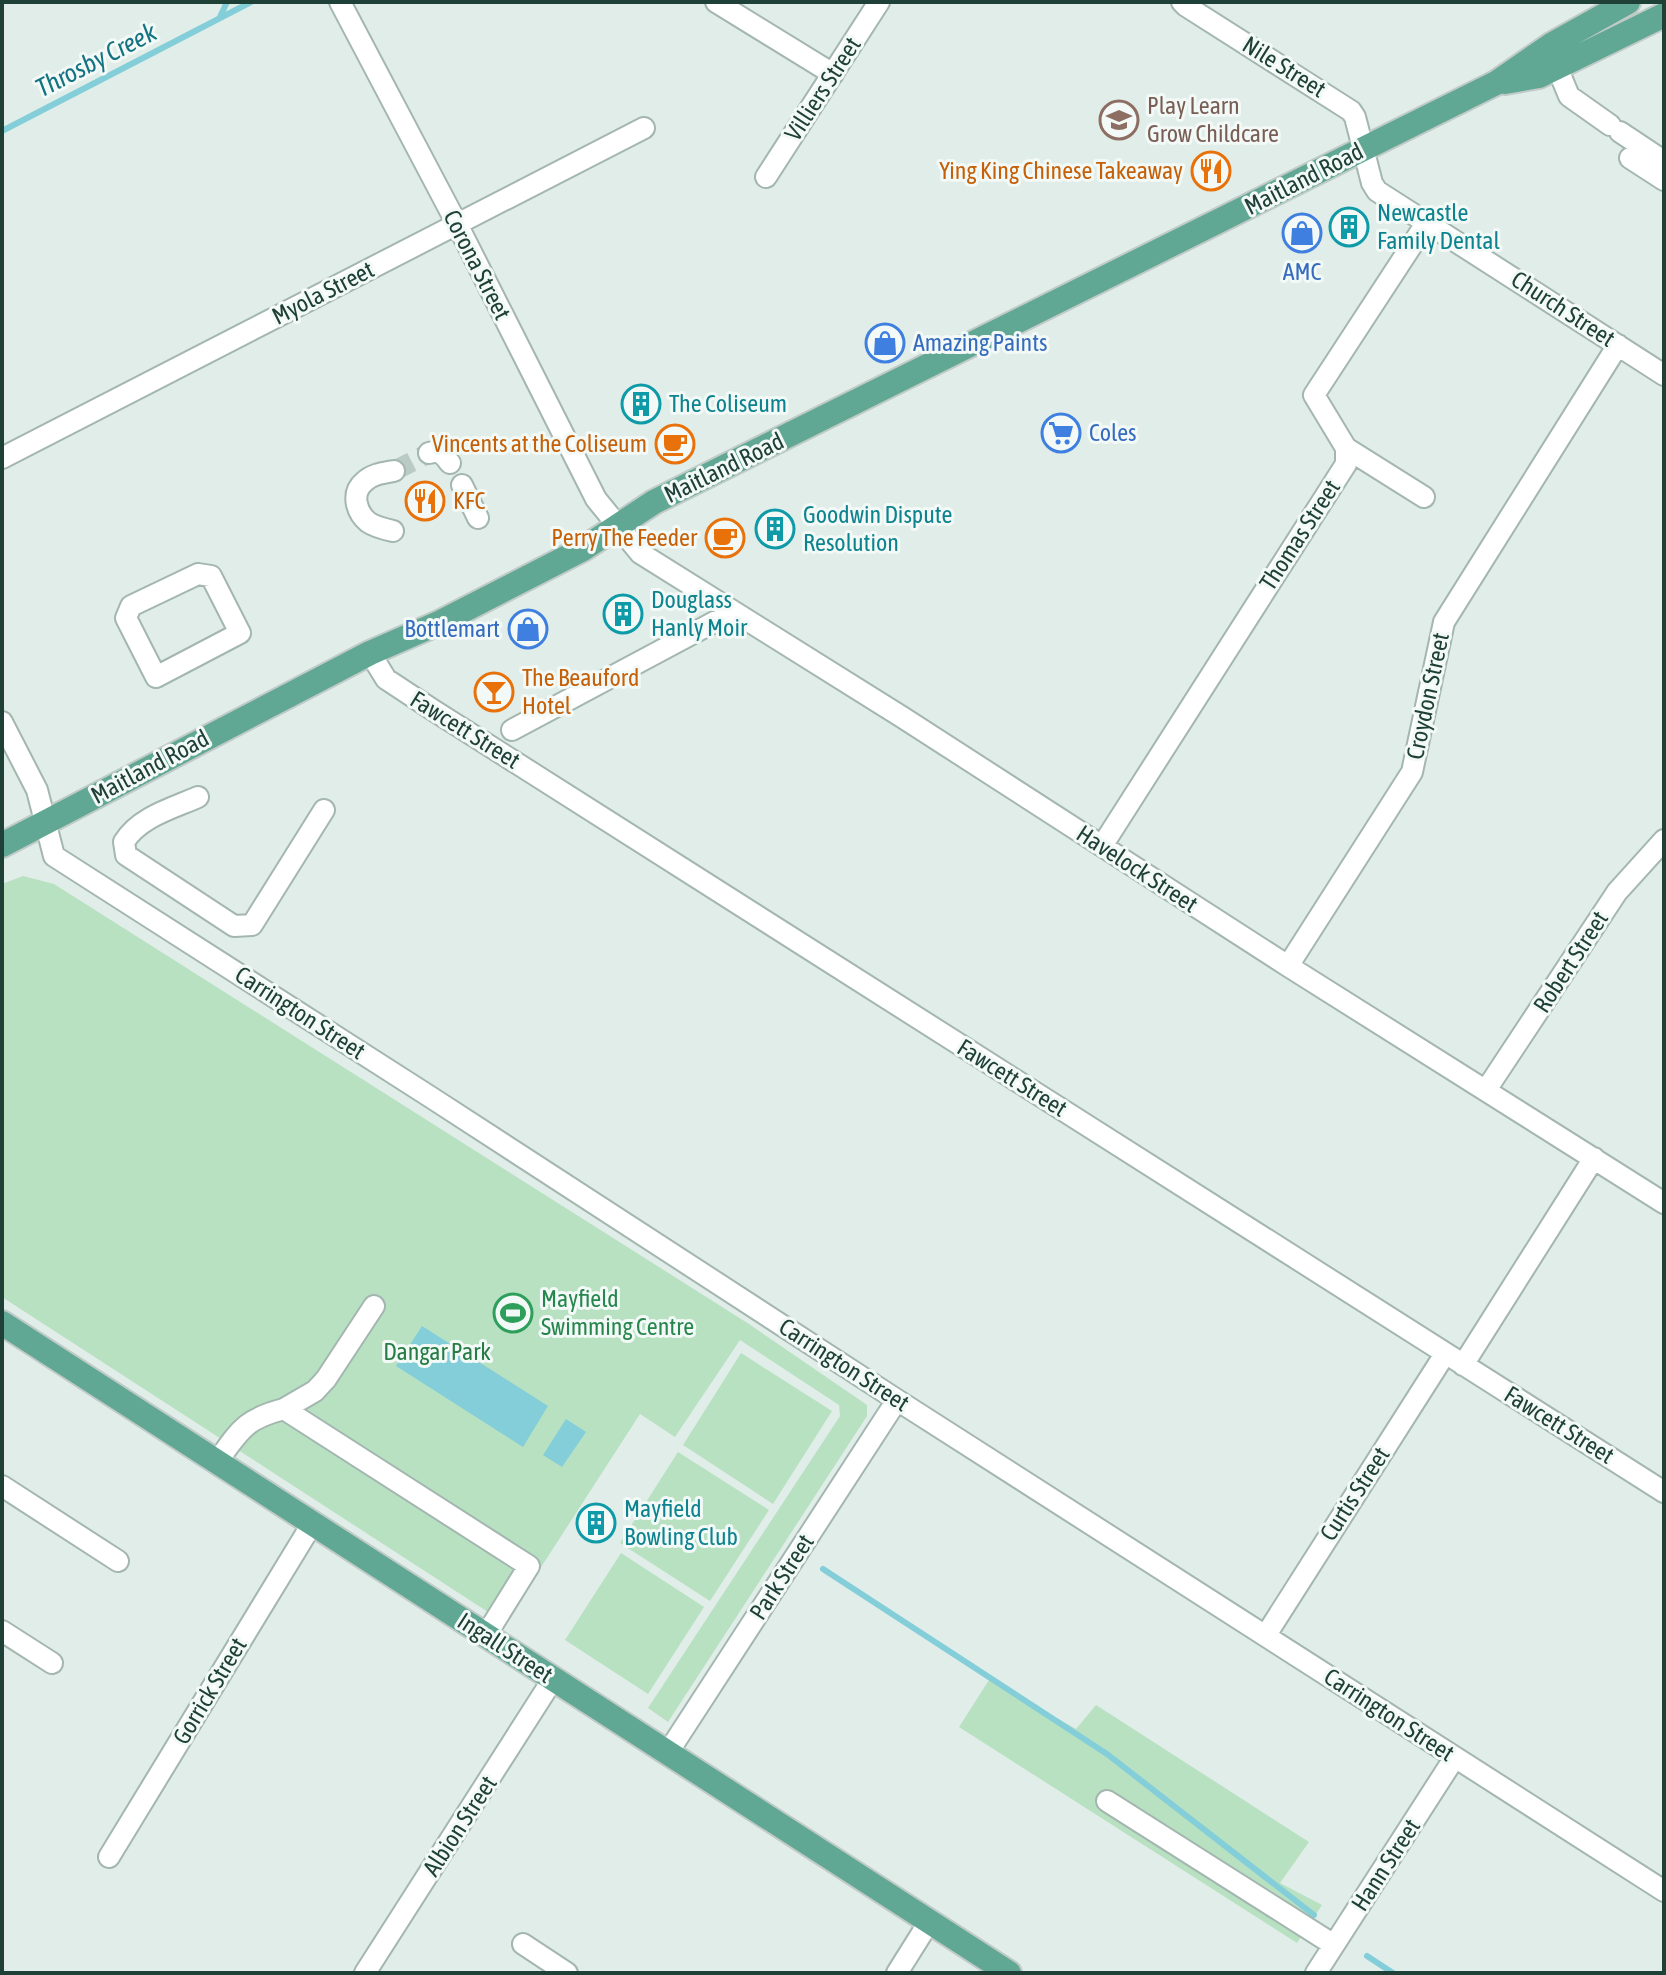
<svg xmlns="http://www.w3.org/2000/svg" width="1666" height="1975" font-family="'Asap Condensed',sans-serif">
	<rect width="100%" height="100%" fill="#e1ede8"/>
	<path fill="#b8e1c2" d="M23,876L54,884L749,1324L867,1405V1416L668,1722L648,1708L840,1416L839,1405L740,1340L675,1437L640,1414L505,1623L2,1297V884Z
		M741,1353L832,1411L773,1504L683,1445Z
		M678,1452L769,1510L710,1601L620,1543Z
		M621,1553L704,1607L648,1694L565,1640Z
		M989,1680L1076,1729L1096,1705L1309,1842L1280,1883L1322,1905L1297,1943L959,1727Z"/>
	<path fill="#83ced9" d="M422,1326L548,1406L523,1447L396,1366Z
		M566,1419L586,1432L562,1467L543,1455Z"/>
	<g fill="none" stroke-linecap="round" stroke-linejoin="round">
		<path stroke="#83ced9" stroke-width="6" d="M220,17L227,2
			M2,131L251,2
			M823,1569L1107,1754L1314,1915
			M1367,1956L1393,1973"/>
		<path stroke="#bacac5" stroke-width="20" stroke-dasharray="20 10" stroke-linecap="butt" d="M394,471L429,453"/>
		<defs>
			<path id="minor" d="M340,2L457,224L596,499L640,553L902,717L1288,966L1664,1203
				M716,2L833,74
				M1182,2L1186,6L1351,111L1355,117L1372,183L1377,191L1664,375
				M1557,67L1569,96L1610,125
				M1620,132L1659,158
				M1630,158L1664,180
				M766,177L879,2
				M1346,448L1424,497
				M429,453C440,450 443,454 450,463
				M2,458L644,128
				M462,485L478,518
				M393,531C384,529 375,527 368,522C356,512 351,493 364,482C372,474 383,473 394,471
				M198,574L211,576L240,633L156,677L126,618L131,606Z
				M370,653L386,679L433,710L1664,1492
				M2,722L37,790L54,856L432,1098L897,1400L1664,1891
				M512,730L733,612
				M198,797C173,808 139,817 124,842L126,855L234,926L252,925L324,810
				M1102,846L1346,464V448L1314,395L1427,222
				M1288,966L1412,772L1444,622L1618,345
				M1486,1090L1617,892L1664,840
				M1463,1365L1594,1158
				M284,1409L315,1391L326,1379L374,1306
				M217,1462C240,1430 245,1419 284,1409L529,1566L486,1635
				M2,1486L118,1561
				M2,1631L52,1663
				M1266,1635L1445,1354
				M667,1754L897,1400
				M1107,1801L1334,1945
				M109,1857L312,1524
				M523,1944L567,1973
				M365,1973L553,1679
				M897,1973L929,1922
				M1316,1973L1455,1757"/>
			<path id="major" d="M1505,82L1539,76L1664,15
				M2,845L370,653L441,622L583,549L654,502L1496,83L1551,45L1628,2
				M2,1323L1009,1973"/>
		</defs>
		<use href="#minor" stroke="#a3b6af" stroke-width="24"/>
		<use href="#major" stroke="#c0cac7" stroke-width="28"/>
		<use href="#minor" stroke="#fff" stroke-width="20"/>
		<use href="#major" stroke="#61a894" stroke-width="24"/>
	</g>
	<defs>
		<symbol id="school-ring" viewBox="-11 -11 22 22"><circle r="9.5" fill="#f2f9f6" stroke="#8d6e63" stroke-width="1.5"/><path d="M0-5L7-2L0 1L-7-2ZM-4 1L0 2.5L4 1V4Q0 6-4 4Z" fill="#8d6e63"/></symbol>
		<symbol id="restaurant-ring" viewBox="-11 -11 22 22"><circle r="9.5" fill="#f2f9f6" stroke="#e8710a" stroke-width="1.5"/><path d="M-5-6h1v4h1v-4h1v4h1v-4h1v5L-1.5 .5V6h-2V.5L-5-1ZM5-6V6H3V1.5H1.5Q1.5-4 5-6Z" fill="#e8710a"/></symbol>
		<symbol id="building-ring" viewBox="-11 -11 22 22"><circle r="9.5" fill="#f2f9f6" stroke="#0f9aa8" stroke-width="1.5"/><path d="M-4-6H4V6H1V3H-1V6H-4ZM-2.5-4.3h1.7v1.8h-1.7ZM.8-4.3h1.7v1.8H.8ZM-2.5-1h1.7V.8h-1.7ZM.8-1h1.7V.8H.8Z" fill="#0f9aa8"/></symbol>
		<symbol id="shop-ring" viewBox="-11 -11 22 22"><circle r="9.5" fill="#f2f9f6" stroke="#3f7fe0" stroke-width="1.5"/><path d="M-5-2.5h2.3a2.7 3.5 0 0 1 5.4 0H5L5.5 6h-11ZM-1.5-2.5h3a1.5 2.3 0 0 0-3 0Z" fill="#3f7fe0"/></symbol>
		<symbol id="supermarket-ring" viewBox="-11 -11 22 22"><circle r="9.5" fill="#f2f9f6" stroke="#3f7fe0" stroke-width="1.5"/><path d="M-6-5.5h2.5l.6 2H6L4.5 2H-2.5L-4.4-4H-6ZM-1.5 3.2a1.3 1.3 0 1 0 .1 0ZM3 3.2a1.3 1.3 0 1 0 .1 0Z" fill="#3f7fe0"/></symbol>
		<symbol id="cafe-ring" viewBox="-11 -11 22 22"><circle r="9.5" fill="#f2f9f6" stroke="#e8710a" stroke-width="1.5"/><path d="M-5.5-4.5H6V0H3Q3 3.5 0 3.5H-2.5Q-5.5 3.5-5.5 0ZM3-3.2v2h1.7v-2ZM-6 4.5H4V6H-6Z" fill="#e8710a"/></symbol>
		<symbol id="bar-ring" viewBox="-11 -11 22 22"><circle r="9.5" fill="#f2f9f6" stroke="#e8710a" stroke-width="1.5"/><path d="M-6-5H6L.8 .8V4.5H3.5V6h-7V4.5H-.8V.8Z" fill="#e8710a"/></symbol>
		<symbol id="stadium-ring" viewBox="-11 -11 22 22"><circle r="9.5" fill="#f2f9f6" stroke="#2e9e5b" stroke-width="1.5"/><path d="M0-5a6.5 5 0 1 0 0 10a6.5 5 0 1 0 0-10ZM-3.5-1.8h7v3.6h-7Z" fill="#2e9e5b"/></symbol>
	</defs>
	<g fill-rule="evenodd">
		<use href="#school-ring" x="1097" y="98" width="44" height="44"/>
		<use href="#restaurant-ring" x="1189" y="149" width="44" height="44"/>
		<use href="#building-ring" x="1327" y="205" width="44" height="44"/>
		<use href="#shop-ring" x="1280" y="211" width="44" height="44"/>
		<use href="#shop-ring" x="863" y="321" width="44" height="44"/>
		<use href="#building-ring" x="619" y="382" width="44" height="44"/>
		<use href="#supermarket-ring" x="1039" y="411" width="44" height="44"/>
		<use href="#cafe-ring" x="653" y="422" width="44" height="44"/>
		<use href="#restaurant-ring" x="403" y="479" width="44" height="44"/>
		<use href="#building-ring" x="753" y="507" width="44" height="44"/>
		<use href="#cafe-ring" x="703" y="516" width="44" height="44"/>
		<use href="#building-ring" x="601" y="592" width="44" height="44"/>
		<use href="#shop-ring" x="506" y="607" width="44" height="44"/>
		<use href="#bar-ring" x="472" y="670" width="44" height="44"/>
		<use href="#stadium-ring" x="491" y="1291" width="44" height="44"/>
		<use href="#building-ring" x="574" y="1501" width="44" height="44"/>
	</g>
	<g text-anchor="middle" stroke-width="6" stroke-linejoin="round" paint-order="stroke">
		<g font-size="24" fill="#1f4037" stroke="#f2f9f6">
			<text transform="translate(1284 67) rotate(32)" y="8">Nile Street</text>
			<text transform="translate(823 89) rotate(-57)" y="8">Villiers Street</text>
			<text transform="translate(1304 179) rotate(-27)" y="8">Maitland Road</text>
			<text transform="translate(477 265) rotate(63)" y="8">Corona Street</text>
			<text transform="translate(323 293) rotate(-27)" y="8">Myola Street</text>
			<text transform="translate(1563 309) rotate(33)" y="8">Church Street</text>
			<text transform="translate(724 468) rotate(-26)" y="8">Maitland Road</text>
			<text transform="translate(1300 535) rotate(-57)" y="8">Thomas Street</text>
			<text transform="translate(1428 696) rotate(-78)" y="8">Croydon Street</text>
			<text transform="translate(465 730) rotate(32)" y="8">Fawcett Street</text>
			<text transform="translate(150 767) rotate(-28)" y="8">Maitland Road</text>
			<text transform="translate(1137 869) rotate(33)" y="8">Havelock Street</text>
			<text transform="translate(1571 962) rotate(-57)" y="8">Robert Street</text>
			<text transform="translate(300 1013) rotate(33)" y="8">Carrington Street</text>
			<text transform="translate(1012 1078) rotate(32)" y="8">Fawcett Street</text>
			<text transform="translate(844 1365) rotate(33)" y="8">Carrington Street</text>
			<text transform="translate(1559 1425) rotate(32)" y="8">Fawcett Street</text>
			<text transform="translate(1355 1494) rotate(-57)" y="8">Curtis Street</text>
			<text transform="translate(782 1577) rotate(-57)" y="8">Park Street</text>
			<text transform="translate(505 1648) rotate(33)" y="8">Ingall Street</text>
			<text transform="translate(210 1691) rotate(-59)" y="8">Gorrick Street</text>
			<text transform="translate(1389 1715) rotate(33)" y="8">Carrington Street</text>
			<text transform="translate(460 1826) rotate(-57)" y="8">Albion Street</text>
			<text transform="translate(1386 1865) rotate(-57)" y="8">Hann Street</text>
		</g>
		<g font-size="24" fill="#785e54" stroke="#f2f9f6" text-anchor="start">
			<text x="1147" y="114">Play Learn<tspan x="1147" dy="28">Grow Childcare</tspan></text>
		</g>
		<g font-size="24" fill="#c56008" stroke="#f2f9f6" text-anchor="end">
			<text x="1183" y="179">Ying King Chinese Takeaway</text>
			<text x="647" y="452">Vincents at the Coliseum</text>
			<text x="453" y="509" text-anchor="start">KFC</text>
			<text x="697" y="546">Perry The Feeder</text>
			<text x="522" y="686" text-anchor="start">The Beauford<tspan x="522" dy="28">Hotel</tspan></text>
		</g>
		<g font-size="24" fill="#0d838f" stroke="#f2f9f6" text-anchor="start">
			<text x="1377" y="221">Newcastle<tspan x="1377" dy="28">Family Dental</tspan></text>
			<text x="669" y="412">The Coliseum</text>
			<text x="803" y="523">Goodwin Dispute<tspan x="803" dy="28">Resolution</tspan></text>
			<text x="651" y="608">Douglass<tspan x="651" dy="28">Hanly Moir</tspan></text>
			<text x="624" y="1517">Mayfield<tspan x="624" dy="28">Bowling Club</tspan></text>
		</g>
		<g font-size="24" fill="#366cbe" stroke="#f2f9f6" text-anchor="start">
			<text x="1302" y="280" text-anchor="middle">AMC</text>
			<text x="913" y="351">Amazing Paints</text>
			<text x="1089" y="441">Coles</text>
			<text x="500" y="637" text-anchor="end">Bottlemart</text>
		</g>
		<g font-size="24" fill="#27864d" stroke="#f2f9f6" text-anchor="start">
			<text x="541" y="1307">Mayfield<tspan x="541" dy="28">Swimming Centre</tspan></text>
		</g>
		<g font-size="24" fill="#257c44" stroke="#f2f9f6">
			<text x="437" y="1360">Dangar Park</text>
		</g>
		<g font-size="26" font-style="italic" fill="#137383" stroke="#f2f9f6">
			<text transform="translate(96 60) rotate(-27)" y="9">Throsby Creek</text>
		</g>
	</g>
	<rect width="1666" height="1975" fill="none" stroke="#1f4037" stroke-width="8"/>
</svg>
